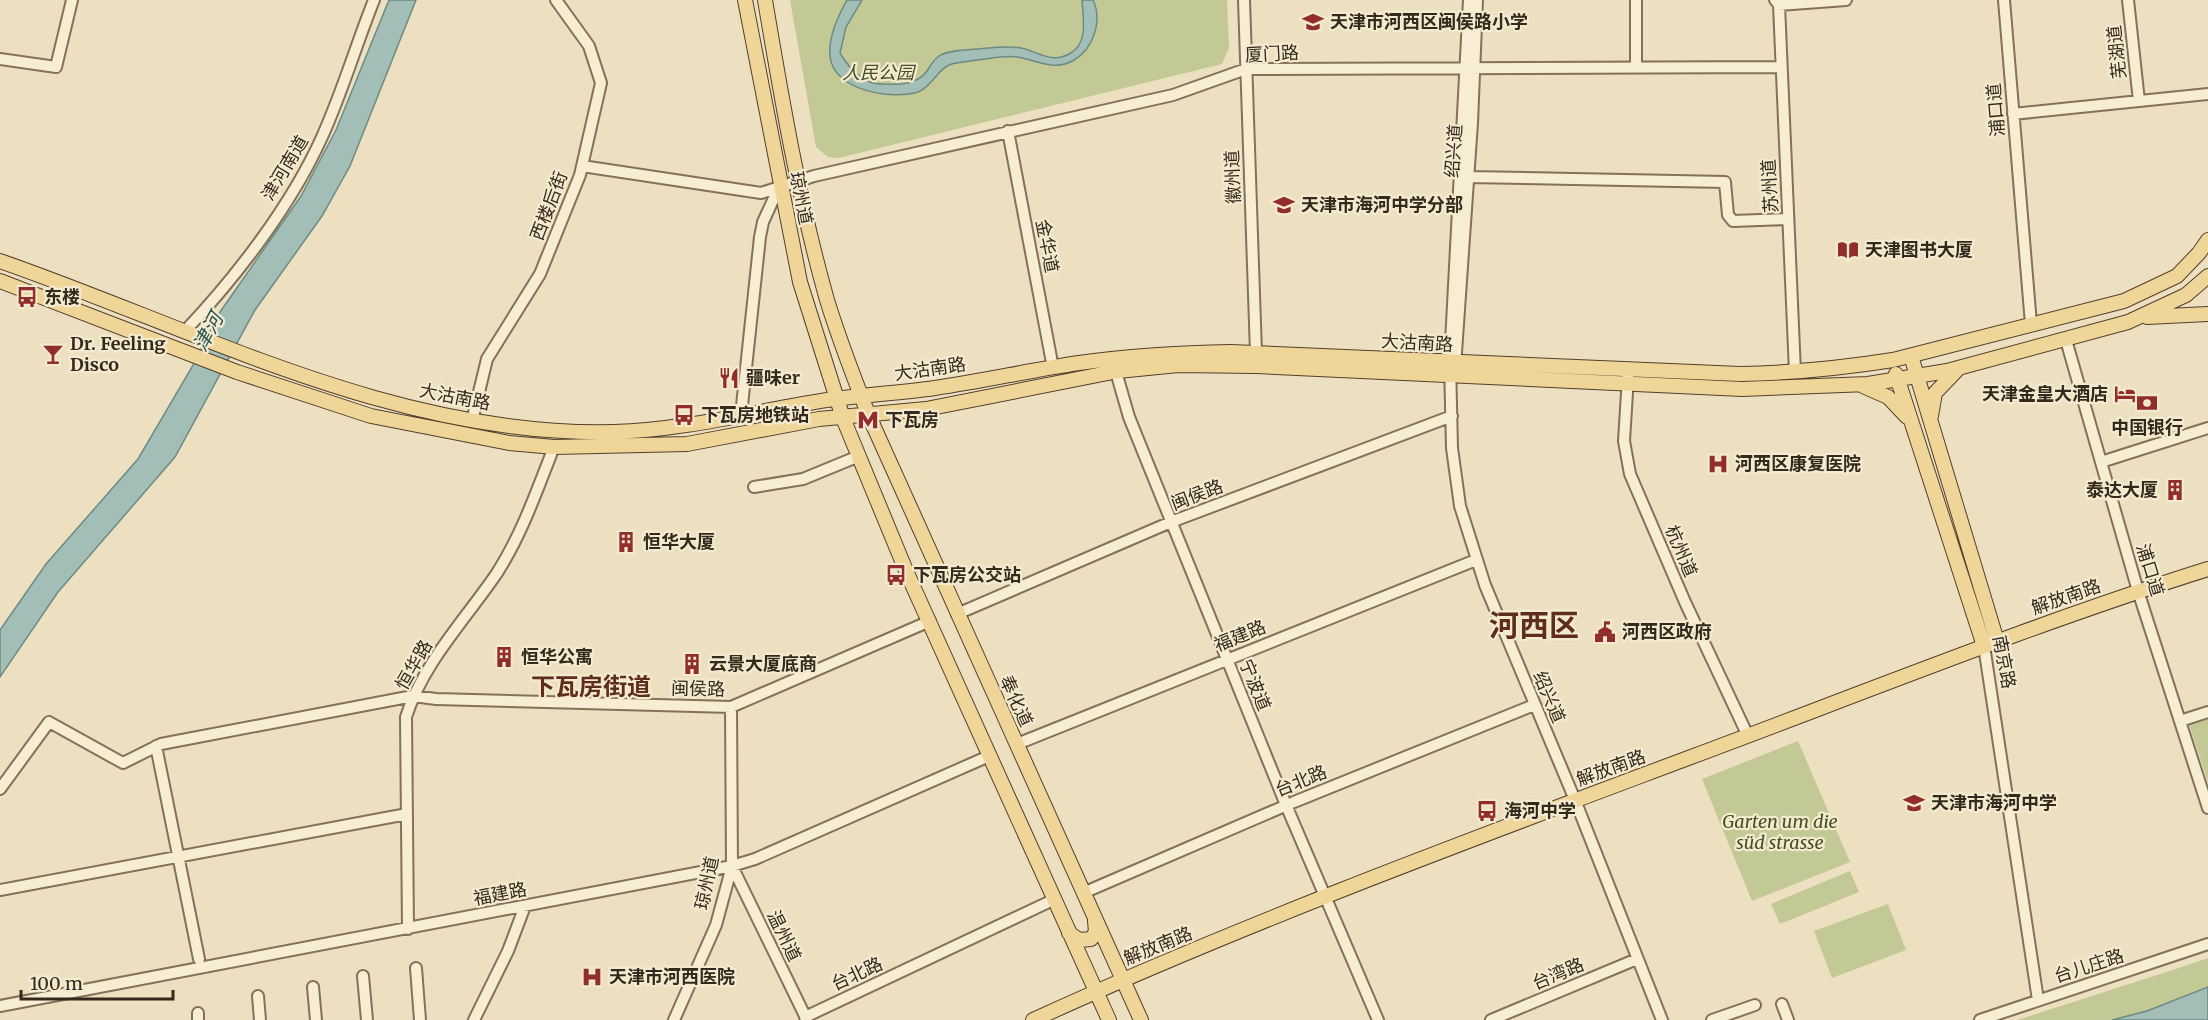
<svg xmlns="http://www.w3.org/2000/svg" width="2208" height="1020" font-family="Merriweather,'Noto Sans SC',serif">
	<rect width="100%" height="100%" fill="#ece0c0"/>
	<path fill="#c2c995" d="M790,0H1227L1229,48L1222,64L839,158L828,157L816,147Z
		M2208,718V782L2189,724Z
		M1798,741L1850,862L1752,901L1702,779Z
		M1850,871L1859,892L1780,924L1771,904Z
		M1888,904L1906,950L1832,978L1814,931Z
		M2208,958V1020H2017L2188,965Z"/>
	<path fill="#a3beb7" stroke="#6b8b84" stroke-width="1.5" d="M389,0H416L350,166L322,216L255,310L175,457L58,592L0,677V630L46,564L138,459L192,367L220,312L301,196L336,130Z
		M847,0H862L846,27L840,53C849,68 863,84 882,84C899,85 917,85 927,71C931,65 933,60 939,56C950,49 975,50 988,48C998,47 1011,46 1021,48C1037,51 1051,64 1069,54C1089,44 1083,19 1082,0H1093C1103,21 1093,49 1074,60C1055,72 1037,60 1017,57C1004,55 989,59 976,60C968,62 957,62 949,65C937,70 932,87 918,92C892,100 833,91 830,56C828,37 838,16 847,0Z
		M2208,987V1020H2112L2147,1011Z"/>
	<g fill="none" stroke-linecap="round" stroke-linejoin="round">
		<defs>
			<path id="minor" d="M1244,0L1256,353
				M1469,0L1450,362L1452,448L1460,506L1485,585L1575,800L1662,1020
				M1775,0L1779,5L1795,372
				M2004,0L2031,324
				M2128,0L2139,101
				M1779,5L1846,0
				M0,59L56,67L72,0
				M1636,67V0
				M2013,114L2208,94
				M1008,131L1053,368
				M582,166L761,193L814,176L1173,95L1246,69L1781,67
				M1469,177L1725,182L1728,215L1733,221L1788,219
				M185,331C236,277 291,206 322,137C342,93 356,45 374,0
				M2066,340L2138,591L2208,808
				M1114,365L1129,417L1286,805L1378,1020
				M1455,367L1472,123L1477,0
				M1628,376L1624,441L1630,474L1685,602L1748,736
				M741,415L760,237L763,222L780,185
				M472,421L487,359L540,274L580,175L601,83L589,46L556,0
				M2101,462L2208,428
				M754,487L803,479L859,456
				M957,614L1171,522L1452,416
				M1984,646L2038,1000
				M2180,721L2208,712
				M1017,744L1476,560
				M156,746L199,959
				M0,789L49,722L123,763L161,744L413,696L436,699L731,707L930,621
				M732,866L807,1020
				M0,890L407,814
				M1083,893L1294,802L1534,705
				M408,929L406,717C423,663 465,620 497,573C522,534 537,490 554,447
				M416,968L420,1020
				M363,976L367,1020
				M313,987L316,1020
				M258,996L260,1020
				M1782,1004L1788,1020
				M0,1006L732,866L755,859L989,756
				M198,1013V1020
				M805,1017L1053,900
				M474,1020L508,951L525,906
				M674,1020L716,925L732,866L731,707
				M1491,1020L1637,959
				M1712,1020L1755,1005
				M1980,1020L2208,944"/>
			<path id="major" d="M745,0L800,282L843,418L907,573L1109,1020
				M765,0C782,101 799,201 827,300C839,339 854,378 869,416L1141,1020
				M0,261C201,331 396,437 614,432C680,430 745,414 809,403C851,395 893,394 935,388C984,381 1031,370 1079,363C1130,356 1181,353 1231,352L1740,374C1791,373 1842,368 1893,360L2124,301L2177,276L2199,253L2208,240
				M0,281L237,372L371,416L509,443L554,447L687,444L819,419L926,409L1118,371L1178,365L1256,366L1742,389L1868,384L1947,371L2128,322L2186,295L2208,276
				M2147,317L2208,314
				M1911,356L1997,641
				M1896,374L1984,646
				M1863,386L1888,397L1907,417
				M1931,416L1935,393L1957,370
				M1069,933L1079,940L1091,939L1096,932L1095,921
				M1033,1020C1248,922 1470,840 1691,757C1863,693 2033,624 2208,569"/>
		</defs>
		<use href="#minor" stroke="#847159" stroke-width="14"/>
		<use href="#major" stroke="#523f2d" stroke-width="16"/>
		<use href="#minor" stroke="#f7edd3" stroke-width="10"/>
		<use href="#major" stroke="#efd698" stroke-width="14"/>
	</g>
	<defs>
		<symbol id="school-bare" viewBox="-9 -9 18 18"><path d="M0-5L7-2L0 1L-7-2ZM-4 1L0 2.5L4 1V4Q0 6-4 4Z" fill="#912d2b" stroke="#f4eacf" stroke-width="2.5" paint-order="stroke"/></symbol>
		<symbol id="library-bare" viewBox="-9 -9 18 18"><path d="M-6-4Q-3-5.5-.7-3.5V5Q-3 3-6 4ZM6-4Q3-5.5 .7-3.5V5Q3 3 6 4Z" fill="#912d2b" stroke="#f4eacf" stroke-width="2.5" paint-order="stroke"/></symbol>
		<symbol id="bus-bare" viewBox="-9 -9 18 18"><path d="M-5-6H5V4H4V6H2V4H-2V6H-4V4H-5ZM-3.5-4V0h7V-4ZM-3.5 1.2v1.5H-2V1.2ZM2 1.2v1.5H3.5V1.2Z" fill="#912d2b" stroke="#f4eacf" stroke-width="2.5" paint-order="stroke"/></symbol>
		<symbol id="bar-bare" viewBox="-9 -9 18 18"><path d="M-6-5H6L.8 .8V4.5H3.5V6h-7V4.5H-.8V.8Z" fill="#912d2b" stroke="#f4eacf" stroke-width="2.5" paint-order="stroke"/></symbol>
		<symbol id="restaurant-bare" viewBox="-9 -9 18 18"><path d="M-5-6h1v4h1v-4h1v4h1v-4h1v5L-1.5 .5V6h-2V.5L-5-1ZM5-6V6H3V1.5H1.5Q1.5-4 5-6Z" fill="#912d2b" stroke="#f4eacf" stroke-width="2.5" paint-order="stroke"/></symbol>
		<symbol id="hotel-bare" viewBox="-9 -9 18 18"><path d="M-6-4.5h1.5V1H6V5H4.5V3h-9V5H-6ZM-4 0a1.8 1.8 0 1 1 3.6 0ZM.5 0V-2.5h3Q6-2.5 6 0Z" fill="#912d2b" stroke="#f4eacf" stroke-width="2.5" paint-order="stroke"/></symbol>
		<symbol id="bank-bare" viewBox="-9 -9 18 18"><path d="M-6-4H6V4H-6ZM0-2.3a2.3 2.3 0 1 0 0 4.6a2.3 2.3 0 1 0 0-4.6Z" fill="#912d2b" stroke="#f4eacf" stroke-width="2.5" paint-order="stroke"/></symbol>
		<symbol id="metro-bare" viewBox="-9 -9 18 18"><path d="M-5.5 5V-5H-3L0 0L3-5H5.5V5H3V-.5L0 4L-3-.5V5Z" fill="#912d2b" stroke="#f4eacf" stroke-width="2.5" paint-order="stroke"/></symbol>
		<symbol id="hospital-bare" viewBox="-9 -9 18 18"><path d="M-5-5h3v3.5h4V-5h3V5h-3V1.5h-4V5h-3Z" fill="#912d2b" stroke="#f4eacf" stroke-width="2.5" paint-order="stroke"/></symbol>
		<symbol id="building-bare" viewBox="-9 -9 18 18"><path d="M-4-6H4V6H1V3H-1V6H-4ZM-2.5-4.3h1.7v1.8h-1.7ZM.8-4.3h1.7v1.8H.8ZM-2.5-1h1.7V.8h-1.7ZM.8-1h1.7V.8H.8Z" fill="#912d2b" stroke="#f4eacf" stroke-width="2.5" paint-order="stroke"/></symbol>
		<symbol id="civic-bare" viewBox="-9 -9 18 18"><path d="M-.6-6.5H3V-4.5H.6V-3L4-1V1h2V6H-6V1h2V-1L-.6-3ZM-1.2 2.5V6h2.4V2.5Z" fill="#912d2b" stroke="#f4eacf" stroke-width="2.5" paint-order="stroke"/></symbol>
	</defs>
	<g fill-rule="evenodd">
		<use href="#school-bare" x="1298" y="7" width="30" height="30"/>
		<use href="#school-bare" x="1269" y="190" width="30" height="30"/>
		<use href="#library-bare" x="1833" y="235" width="30" height="30"/>
		<use href="#bus-bare" x="12" y="282" width="30" height="30"/>
		<use href="#bar-bare" x="38" y="339" width="30" height="30"/>
		<use href="#restaurant-bare" x="714" y="363" width="30" height="30"/>
		<use href="#hotel-bare" x="2110" y="379" width="30" height="30"/>
		<use href="#bank-bare" x="2132" y="388" width="30" height="30"/>
		<use href="#bus-bare" x="669" y="400" width="30" height="30"/>
		<use href="#metro-bare" x="853" y="405" width="30" height="30"/>
		<use href="#hospital-bare" x="1703" y="449" width="30" height="30"/>
		<use href="#building-bare" x="2160" y="475" width="30" height="30"/>
		<use href="#building-bare" x="611" y="527" width="30" height="30"/>
		<use href="#bus-bare" x="881" y="560" width="30" height="30"/>
		<use href="#civic-bare" x="1590" y="617" width="30" height="30"/>
		<use href="#building-bare" x="489" y="642" width="30" height="30"/>
		<use href="#building-bare" x="677" y="649" width="30" height="30"/>
		<use href="#school-bare" x="1899" y="788" width="30" height="30"/>
		<use href="#bus-bare" x="1472" y="796" width="30" height="30"/>
		<use href="#hospital-bare" x="577" y="962" width="30" height="30"/>
	</g>
	<g text-anchor="middle" stroke-width="4.5" stroke-linejoin="round" paint-order="stroke">
		<g font-size="18" font-weight="bold" fill="#34291d" stroke="#f4eacf" text-anchor="start">
			<text x="1330" y="28">天津市河西区闽侯路小学</text>
			<text x="1301" y="211">天津市海河中学分部</text>
			<text x="1865" y="256">天津图书大厦</text>
			<text x="44" y="303">东楼</text>
			<text x="70" y="350">Dr. Feeling<tspan x="70" dy="21">Disco</tspan></text>
			<text x="746" y="384">疆味er</text>
			<text x="2108" y="400" text-anchor="end">天津金皇大酒店</text>
			<text x="701" y="421">下瓦房地铁站</text>
			<text x="885" y="426">下瓦房</text>
			<text x="2147" y="434" text-anchor="middle">中国银行</text>
			<text x="1735" y="470">河西区康复医院</text>
			<text x="2158" y="496" text-anchor="end">泰达大厦</text>
			<text x="643" y="548">恒华大厦</text>
			<text x="913" y="581">下瓦房公交站</text>
			<text x="1622" y="638">河西区政府</text>
			<text x="521" y="663">恒华公寓</text>
			<text x="709" y="670">云景大厦底商</text>
			<text x="1931" y="809">天津市海河中学</text>
			<text x="1504" y="817">海河中学</text>
			<text x="609" y="983">天津市河西医院</text>
		</g>
		<g font-size="18" fill="#34291d" stroke="#f4eacf">
			<text transform="translate(2117 52) rotate(-96)" y="6">芜湖道</text>
			<text transform="translate(1272 54) rotate(-3)" y="6">厦门路</text>
			<text transform="translate(1996 110) rotate(-95)" y="6">浦口道</text>
			<text transform="translate(1454 151) rotate(-86)" y="6">绍兴道</text>
			<text transform="translate(285 168) rotate(-59)" y="6">津河南道</text>
			<text transform="translate(1233 177) rotate(-92)" y="6">徽州道</text>
			<text transform="translate(1770 186) rotate(-93)" y="6">苏州道</text>
			<text transform="translate(801 198) rotate(79)" y="6">琼州道</text>
			<text transform="translate(549 206) rotate(-69)" y="6">西楼后街</text>
			<text transform="translate(1047 246) rotate(79)" y="6">金华道</text>
			<text transform="translate(1417 343) rotate(3)" y="6">大沽南路</text>
			<text transform="translate(930 369) rotate(-8)" y="6">大沽南路</text>
			<text transform="translate(455 397) rotate(11)" y="6">大沽南路</text>
			<text transform="translate(1197 495) rotate(-21)" y="6">闽侯路</text>
			<text transform="translate(1681 551) rotate(67)" y="6">杭州道</text>
			<text transform="translate(2150 570) rotate(73)" y="6">浦口道</text>
			<text transform="translate(2066 597) rotate(-19)" y="6">解放南路</text>
			<text transform="translate(1240 636) rotate(-22)" y="6">福建路</text>
			<text transform="translate(2004 662) rotate(79)" y="6">南京路</text>
			<text transform="translate(414 665) rotate(-60)" y="6">恒华路</text>
			<text transform="translate(1255 685) rotate(68)" y="6">宁波道</text>
			<text transform="translate(698 689) rotate(1)" y="6">闽侯路</text>
			<text transform="translate(1549 697) rotate(67)" y="6">绍兴道</text>
			<text transform="translate(1016 701) rotate(65)" y="6">奉化道</text>
			<text transform="translate(1611 768) rotate(-20)" y="6">解放南路</text>
			<text transform="translate(1301 781) rotate(-22)" y="6">台北路</text>
			<text transform="translate(707 883) rotate(-78)" y="6">琼州道</text>
			<text transform="translate(500 894) rotate(-11)" y="6">福建路</text>
			<text transform="translate(784 936) rotate(64)" y="6">温州道</text>
			<text transform="translate(1158 946) rotate(-22)" y="6">解放南路</text>
			<text transform="translate(2089 966) rotate(-18)" y="6">台儿庄路</text>
			<text transform="translate(857 974) rotate(-25)" y="6">台北路</text>
			<text transform="translate(1558 974) rotate(-23)" y="6">台湾路</text>
		</g>
		<g font-size="18" font-style="italic" fill="#445024" stroke="#f4eacf">
			<text x="878" y="79">人民公园</text>
			<text x="1780" y="828">Garten um die<tspan x="1780" dy="21">süd strasse</tspan></text>
		</g>
		<g font-size="20" font-style="italic" fill="#2c5452" stroke="#f4eacf">
			<text transform="translate(208 332) rotate(-62)" y="7">津河</text>
		</g>
		<g font-size="24" font-weight="bold" fill="#5f2d1e" stroke="#f4eacf">
			<text x="591" y="695">下瓦房街道</text>
		</g>
		<g font-size="30" font-weight="bold" fill="#5f2d1e" stroke="#f4eacf">
			<text x="1534" y="636">河西区</text>
		</g>
	</g>
	<path d="M21 990v9h152v-9" fill="none" stroke="#34291d" stroke-width="3"/>
	<text x="30" y="990" font-size="18" fill="#34291d" stroke="#f4eacf" stroke-width="4.5" paint-order="stroke">100 m</text>
</svg>
